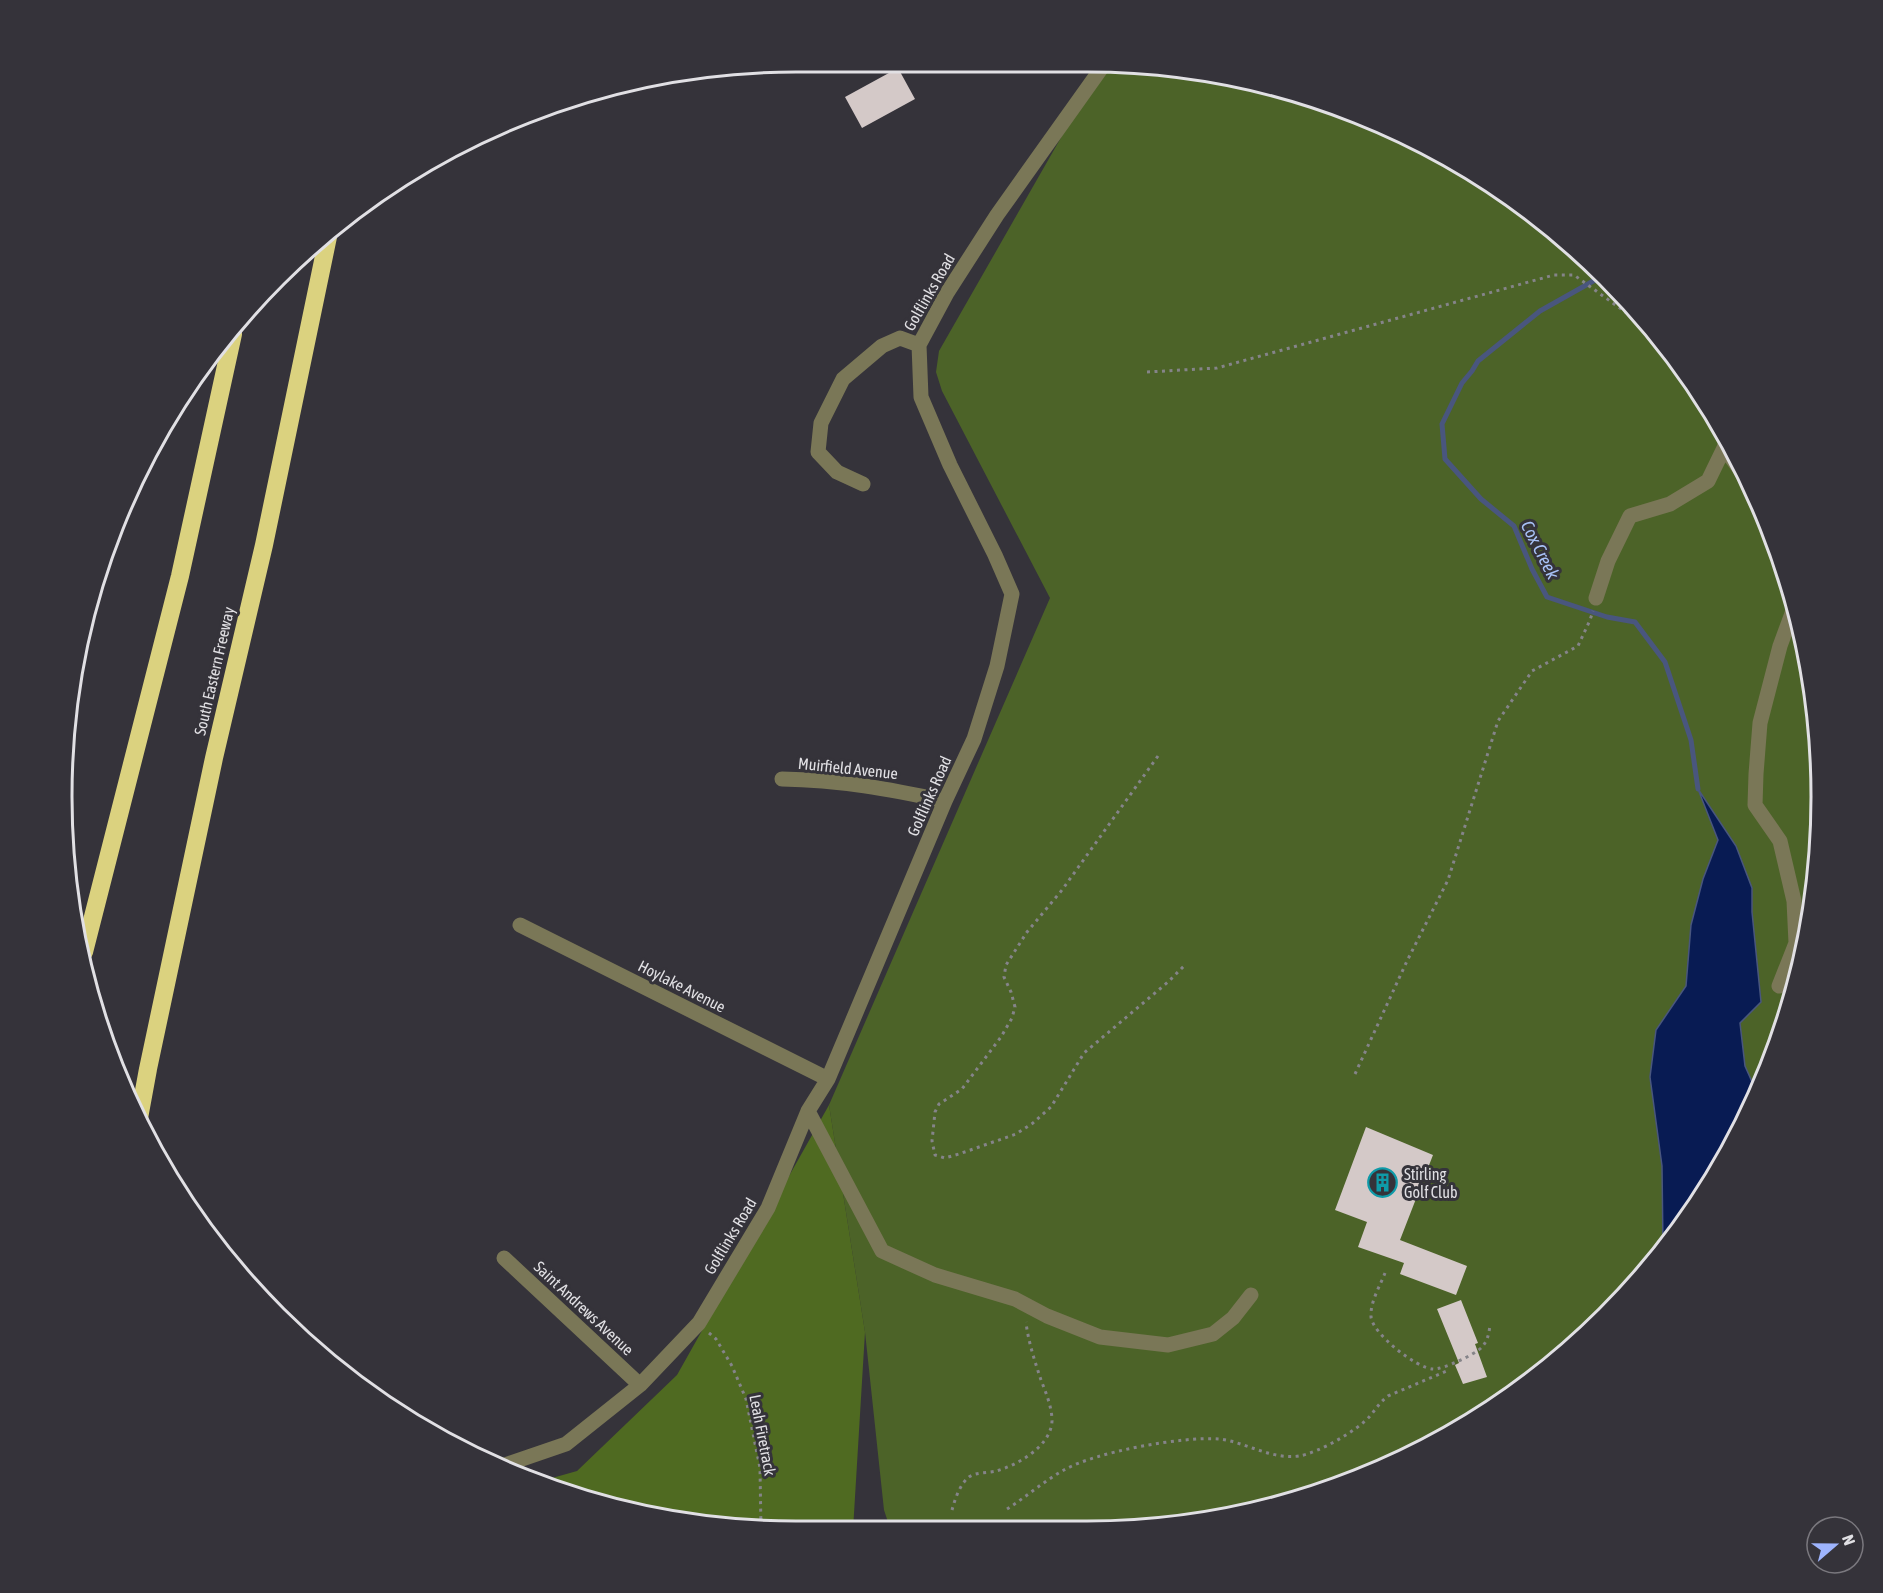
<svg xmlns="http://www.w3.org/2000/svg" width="1883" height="1593" font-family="'Asap Condensed',sans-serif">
	<rect width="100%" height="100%" fill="#35333a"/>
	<path fill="#4c6328" d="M1102,66L1182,68L1277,87L1411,137L1495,186L1606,277L1698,388L1766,516L1807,653L1821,797L1807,940L1765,1078L1697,1205L1606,1316L1495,1408L1367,1476L1230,1517L1087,1531H891L884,1510L865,1332L829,1105L1050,598L942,391L936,372L939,351Z"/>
	<path fill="#4f6a21" d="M829,1105L865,1332L853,1530H748L561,1493L538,1482L577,1471L677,1375Z"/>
	<path fill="#081b53" stroke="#49567e" stroke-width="1.5" d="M1698,789L1736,846L1752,888V912L1761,1002L1740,1023L1745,1066L1757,1093L1697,1205L1663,1247L1662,1166L1650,1077L1656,1030L1686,986L1691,925L1703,879L1718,840Z"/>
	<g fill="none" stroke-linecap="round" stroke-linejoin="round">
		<path stroke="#49567e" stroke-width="5" d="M1604,275L1540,311L1478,361L1472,371L1462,383L1442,424L1445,459L1481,499L1514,526L1532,569L1547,597L1607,617L1635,622L1665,662L1691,740L1698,789"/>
	</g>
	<path fill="#d4c9c8" d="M898,68L915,99L862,128L845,97Z
		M1366,1127L1433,1155L1400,1240L1467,1266L1456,1295L1400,1274L1404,1263L1358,1247L1367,1222L1335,1210Z
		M1461,1300L1478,1343L1475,1344L1487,1377L1463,1384L1455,1365L1459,1363L1437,1309Z"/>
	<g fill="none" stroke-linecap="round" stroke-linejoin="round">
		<path stroke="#858489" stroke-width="3" stroke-dasharray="3 4.5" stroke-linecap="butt" d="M1147,372L1217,368L1554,275H1574L1646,327
			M1158,756L1062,890L1027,932L1006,965L1004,977L1011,992L1015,1007L1012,1018L1001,1037L962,1089L939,1104L935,1112L932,1141L935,1155L945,1158L959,1154L1016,1134L1033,1123L1051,1107L1084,1053L1168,982L1186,964
			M1355,1074L1407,961L1448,880L1498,721L1532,671L1578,646L1590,620L1593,611
			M1385,1273C1380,1286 1370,1302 1371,1317C1373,1334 1416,1368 1433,1369C1442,1370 1476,1354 1482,1347C1488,1340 1489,1333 1490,1325
			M709,1333L716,1339L732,1366L746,1399L760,1468L761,1530
			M1007,1509C1026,1497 1044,1481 1064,1470C1095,1452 1183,1436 1219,1439C1246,1442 1271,1460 1299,1456C1318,1453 1357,1431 1370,1416C1376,1409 1380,1402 1388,1396L1449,1370
			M952,1510C955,1499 960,1484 969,1477C976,1472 988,1473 996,1471C1018,1465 1051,1446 1052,1421C1052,1407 1046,1393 1041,1380C1035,1362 1028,1341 1026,1322"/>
		<path stroke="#7a7757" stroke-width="15" d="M1726,441L1724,448L1745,476
			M863,484L837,472L818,452L821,423L843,379L882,346L900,338L919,345
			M1596,598L1608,561L1630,516L1670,504L1708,481L1724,448
			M782,779C840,780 889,789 945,801
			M520,925L828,1079
			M1779,986L1796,943L1794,901L1780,841L1755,805L1756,774L1760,723L1780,646L1794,608
			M808,1111L882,1251L935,1275L1015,1299L1047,1316L1100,1337L1168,1345L1213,1334L1233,1318L1251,1295
			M504,1258L640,1385
			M502,1466L566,1444L640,1385L699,1323L768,1208L808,1111L828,1079L945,801L974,739L997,666L1012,594L995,555L950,465L921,397L919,345L947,293L997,215L1103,66"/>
		<path stroke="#dbd27f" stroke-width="18" d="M84,952L180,576L233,334
			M139,1118L148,1069L214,758L264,545L329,232"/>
	</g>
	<defs>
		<symbol id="building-ring" viewBox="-11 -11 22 22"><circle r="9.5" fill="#35333a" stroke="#0f9aa8" stroke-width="1.5"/><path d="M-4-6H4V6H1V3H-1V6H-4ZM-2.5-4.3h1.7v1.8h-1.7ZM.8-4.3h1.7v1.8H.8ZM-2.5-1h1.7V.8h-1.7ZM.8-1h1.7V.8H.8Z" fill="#0f9aa8"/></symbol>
	</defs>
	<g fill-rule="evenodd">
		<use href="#building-ring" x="1366" y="1166" width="33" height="33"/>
	</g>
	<g text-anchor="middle" stroke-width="6" stroke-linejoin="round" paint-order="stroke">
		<g font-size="16" fill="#e1e0e4" stroke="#35333a">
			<text transform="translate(929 292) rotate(-60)" y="6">Golflinks Road</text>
			<text transform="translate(214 671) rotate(-77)" y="6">South Eastern Freeway</text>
			<text transform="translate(848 768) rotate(6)" y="6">Muirfield Avenue</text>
			<text transform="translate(929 796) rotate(-66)" y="6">Golflinks Road</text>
			<text transform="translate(682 986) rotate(27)" y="6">Hoylake Avenue</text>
			<text transform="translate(730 1236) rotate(-59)" y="6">Golflinks Road</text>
			<text transform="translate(584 1308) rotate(43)" y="6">Saint Andrews Avenue</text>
			<text transform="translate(763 1435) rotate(79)" y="6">Leah Firetrack</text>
		</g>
		<g font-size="16" fill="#e1e0e4" stroke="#35333a" text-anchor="start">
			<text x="1404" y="1180">Stirling<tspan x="1404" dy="18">Golf Club</tspan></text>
		</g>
		<g font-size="18" font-style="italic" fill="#a8c2f7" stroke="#35333a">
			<text transform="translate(1540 550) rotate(63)" y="6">Cox Creek</text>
		</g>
	</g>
	<path d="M0 0H1883V1593H0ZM796 72H1087A724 724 0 0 1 1811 796V797A724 724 0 0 1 1087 1521H796A724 724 0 0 1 72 797V796A724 724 0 0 1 796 72Z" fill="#35333a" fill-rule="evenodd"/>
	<path fill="none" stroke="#e1e0e4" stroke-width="3" d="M796 72H1087A724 724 0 0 1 1811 796V797A724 724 0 0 1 1087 1521H796A724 724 0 0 1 72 797V796A724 724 0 0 1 796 72Z"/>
	<g transform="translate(1835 1545) rotate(70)"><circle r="28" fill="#35333a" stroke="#7a787e" stroke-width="1.5"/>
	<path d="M0-4.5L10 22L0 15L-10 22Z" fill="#9eb4fd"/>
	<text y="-9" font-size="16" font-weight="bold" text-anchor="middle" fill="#e1e0e4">N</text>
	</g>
</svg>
